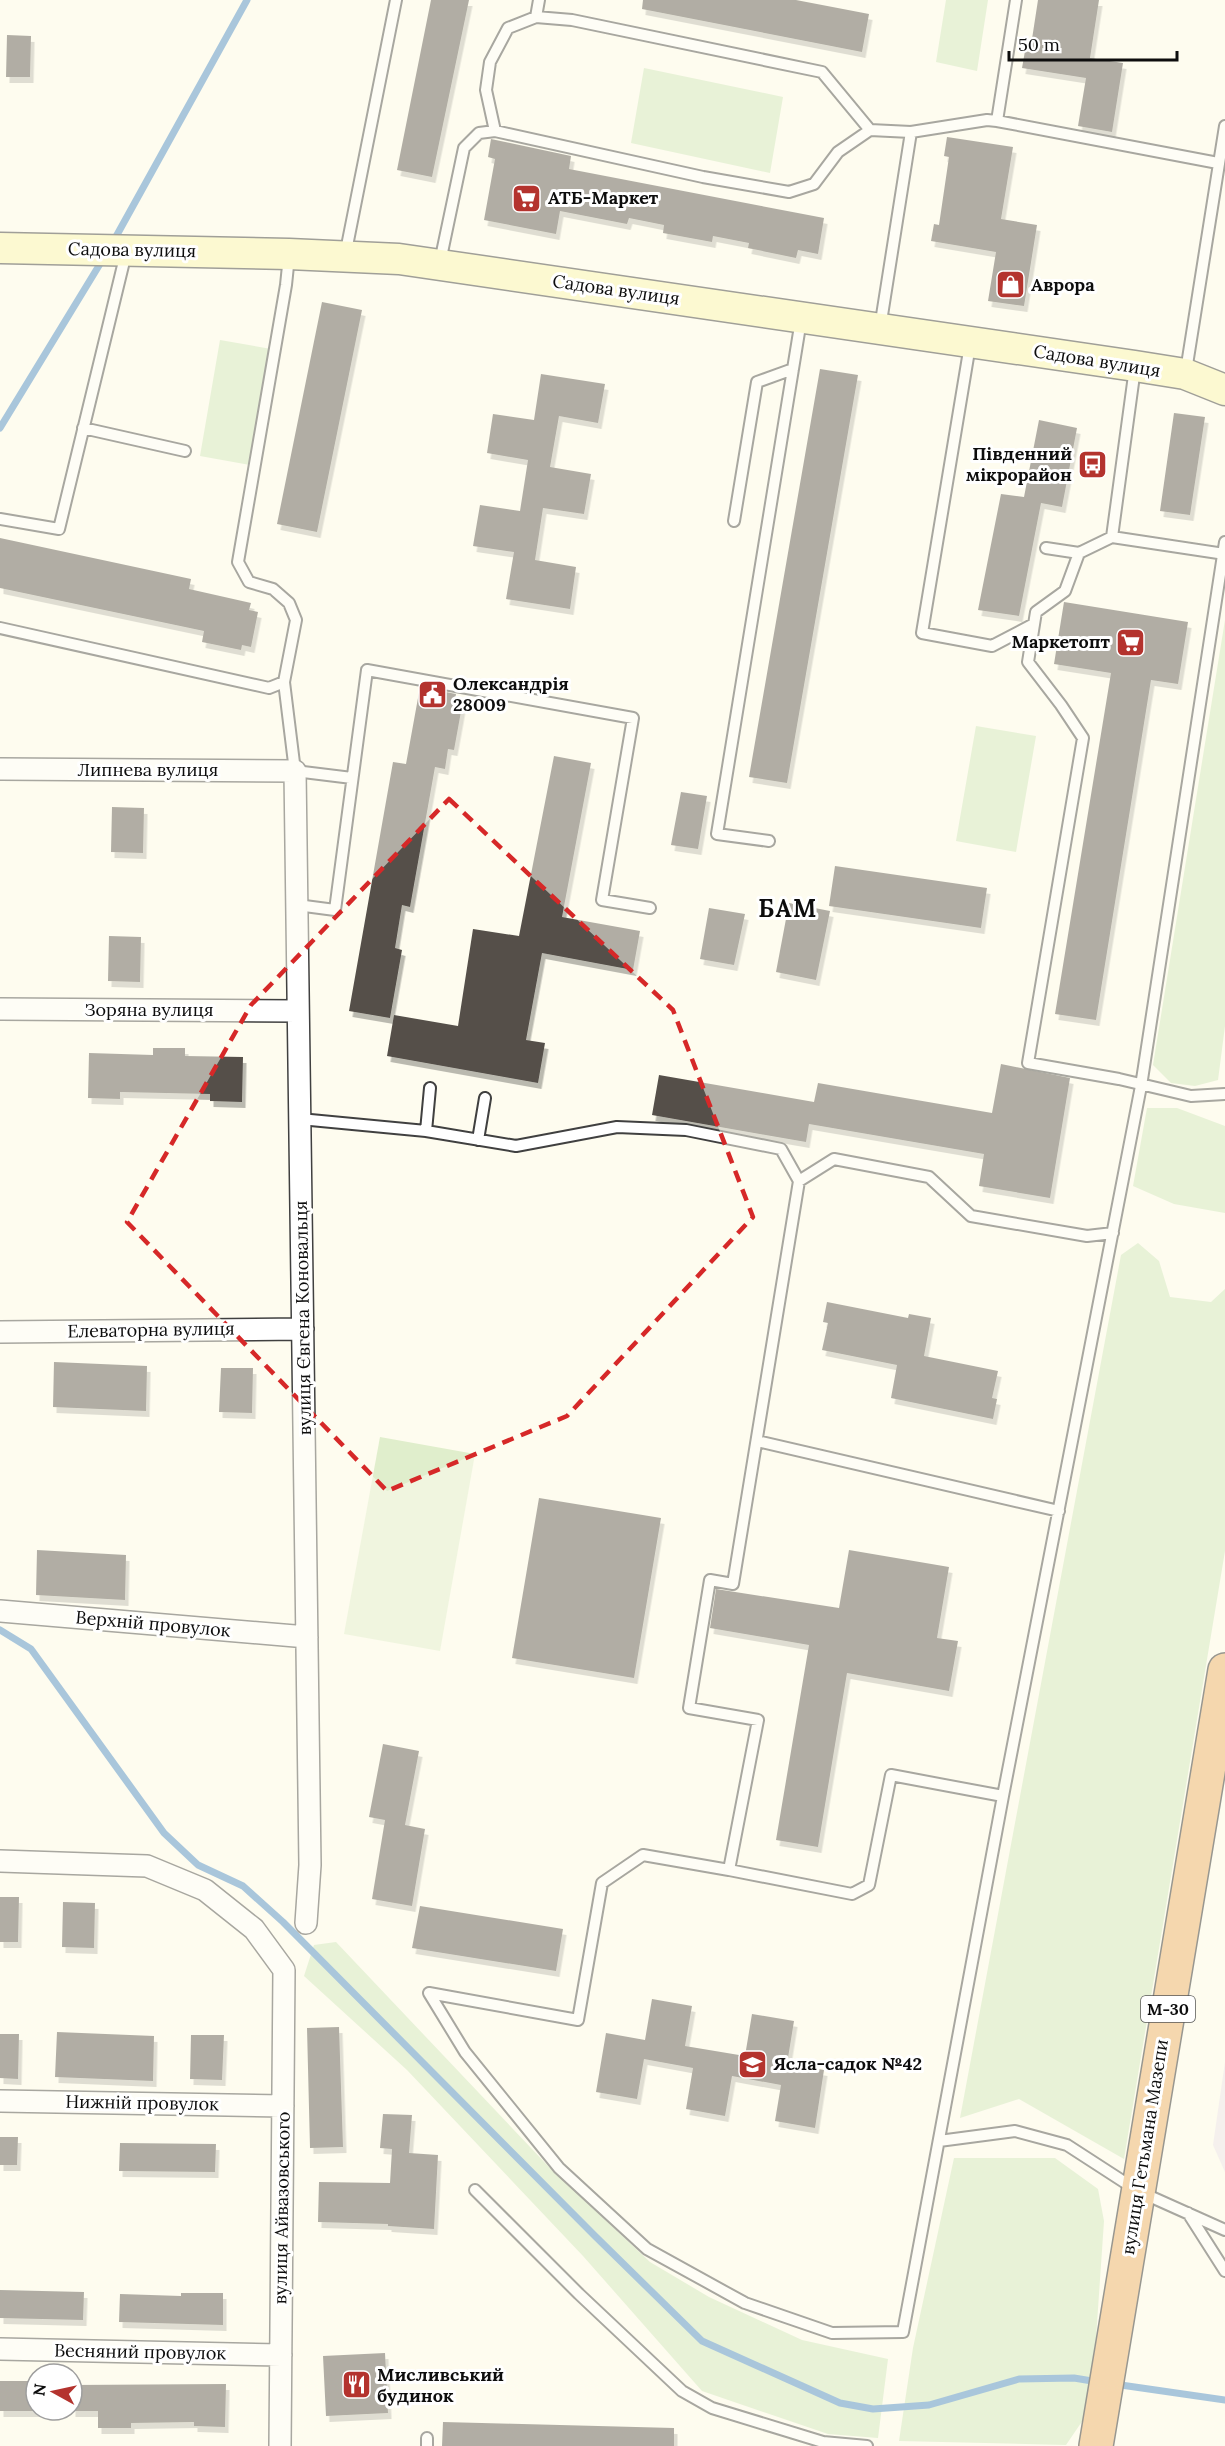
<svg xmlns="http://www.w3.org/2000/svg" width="1225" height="2446" font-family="Lora,serif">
	<defs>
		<filter id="shadow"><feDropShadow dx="3.5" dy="6" stdDeviation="0" flood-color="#0004"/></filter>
	</defs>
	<rect width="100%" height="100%" fill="#fefcef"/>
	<path fill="#ebe2ec" d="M1225,2062V2172L1213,2145Z"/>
	<path fill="#cee6bb" d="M946,0H988L977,71L936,62Z
		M644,68L783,97L770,173L631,143Z
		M220,340L271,349L250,465L200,456Z
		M1225,620V1026L1218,1080L1195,1086L1171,1083L1153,1065Z
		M976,726L1036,736L1016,852L956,841Z
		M1147,1108H1177L1225,1126V1213L1174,1204L1133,1186Z
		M1138,1243L1159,1261L1170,1297L1211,1302L1225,1289V1551L1124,2159L1019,2099L960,2118L1121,1255Z
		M336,1942L549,2167L650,2262L709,2297L802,2340L888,2359L878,2438L828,2434L702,2391L583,2256L407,2070L304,1976L314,1945Z
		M954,2158H1055L1098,2189L1104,2221L1096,2338L1083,2420L1066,2445L899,2441L913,2348Z"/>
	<path fill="#e0eecc" d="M380,1437L475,1454L440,1651L344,1634Z"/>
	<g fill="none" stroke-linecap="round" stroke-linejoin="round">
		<path stroke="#4386c4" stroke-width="7" d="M113,242L247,0
			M0,428L103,259
			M0,1630L31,1649L164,1833L198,1865L243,1886L283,1922L595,2236L702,2341L840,2403L873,2409L929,2405L1019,2379L1074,2378L1098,2382
			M1114,2384L1225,2400"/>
	</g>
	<path fill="#55504a" filter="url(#shadow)" d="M431,0H469L432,177L397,170Z
		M643,0H796L869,14L862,52L642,9Z
		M1038,0H1099L1090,58L1123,63L1112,132L1078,126L1086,78L1022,68L1025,51L1030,52Z
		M7,35L31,36L30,77H6Z
		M947,137L1013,147L1001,219L1037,225L1024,306L988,301L996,252L931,241L934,224L939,225L949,157L944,156Z
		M491,139L571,156L569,169L824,218L818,254L798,250L796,258L748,248L749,243L713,236L712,242L663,233L664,225L629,218L627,224L560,211L556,234L484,220L495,159L488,157Z
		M322,302L362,310L317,532L277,524Z
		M820,369L858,375L787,783L749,777Z
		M541,374L605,384L598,423L559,416L550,467L591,474L584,514L543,508L535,560L576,567L570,609L506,599L514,552L473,546L480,505L520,511L528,460L487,453L493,414L534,420Z
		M1174,413L1205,417L1190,515L1160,511Z
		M1039,420L1077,428L1062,507L1041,503L1019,616L978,610L1001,494L1024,497Z
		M0,538L191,579L189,589L251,603L249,610L258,612L251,647L242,645L241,650L202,642L204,631L0,588Z
		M1064,602L1188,622L1178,684L1151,680L1096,1020L1055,1014L1111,673L1054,664Z
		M420,687L456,694L454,705L462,706L454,750L448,749L445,769L435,767L410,907L402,905L395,948L402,950L390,1018L349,1011L393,762L406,764Z
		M554,756L591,763L562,917L640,931L633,970L542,953L526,1040L545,1043L538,1083L387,1056L394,1015L458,1026L473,929L519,936Z
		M681,792L707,796L698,849L671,845Z
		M112,807L144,808L143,853L111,852Z
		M835,866L987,888L981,928L829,906Z
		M789,903L830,911L816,980L776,972Z
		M709,908L745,914L734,965L700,959Z
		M109,936L141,937L140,982L108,981Z
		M153,1048H185V1056L243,1057L242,1102L210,1101V1094L120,1092V1099L88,1098L89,1053L153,1055Z
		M1001,1064L1070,1078L1050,1198L979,1186L984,1154L809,1124L806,1142L652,1115L659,1075L814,1102L818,1083L992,1113Z
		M827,1302L908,1318L909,1314L931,1318L924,1356L998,1371L992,1398L997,1399L993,1419L891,1398L897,1365L822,1350L828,1323L823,1322Z
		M54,1362L147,1366L146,1411L53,1407Z
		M221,1368H253L252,1413L219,1412Z
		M539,1498L661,1518L634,1678L512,1658Z
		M37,1550L126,1555L125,1600L36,1595Z
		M849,1550L949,1567L937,1638L958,1641L949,1691L847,1673L818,1847L776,1840L809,1645L710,1628L716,1589L839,1608Z
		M383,1744L419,1751L405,1825L425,1829L412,1906L372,1899L385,1820L369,1817Z
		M0,1897H19L18,1942H0Z
		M63,1902L95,1903L94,1948L62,1947Z
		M420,1906L563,1929L556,1971L412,1948Z
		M652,1999L692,2006L685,2046L745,2056L752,2014L794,2021L787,2064L824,2070L815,2128L775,2121L781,2085L732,2076L725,2116L686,2109L693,2068L644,2059L637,2099L596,2092L606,2033L645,2040Z
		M339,2027L343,2147L310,2148L307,2028Z
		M57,2032L154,2036L153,2081L55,2077Z
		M0,2034H19L18,2079L0,2078Z
		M191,2035H224L222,2080L190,2079Z
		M383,2114L412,2115L409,2153L438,2155L434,2229L388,2226V2224L318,2222L319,2182L390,2183L392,2149L380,2148Z
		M0,2137H18L17,2165H0Z
		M120,2143L216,2144L215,2172L119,2171Z
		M0,2290L84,2292L83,2320L0,2318Z
		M181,2293H223V2325L119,2322L120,2294L181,2296Z
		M385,2353L388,2413L326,2416L323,2356Z
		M0,2381H36V2411H0Z
		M226,2384L225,2427L194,2426V2422L131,2423V2428H98V2411H72V2385Z
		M443,2422L674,2428V2446H442Z"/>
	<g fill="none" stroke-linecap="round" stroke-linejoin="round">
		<defs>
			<path id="lane" d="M536,17L539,0
				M997,121L1016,0
				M870,130L911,132L880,328
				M911,132L987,120L997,121L1218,163
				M345,256L396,0
				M440,262L464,148L479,133L495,131L703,177L789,192L814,184L838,152L870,130L822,72L572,20L536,17L508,28L490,62L486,90L495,131
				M970,345L922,633L992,646L1034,624
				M1135,368L1112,537L1225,554
				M1186,371L1225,126
				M83,428L185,451
				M0,519L59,529L126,253
				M734,521L757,382L793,369
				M1112,537L1079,553L1065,591L1036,612L1028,662L1061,705L1083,738L1028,1063L1119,1079L1191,1096L1225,1094
				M1046,548L1079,553
				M0,628L269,688L284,682L296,620L289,603L273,589L249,582L238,562L286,285L289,256
				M284,682L295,771L352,778
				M769,841L717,834L801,320
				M297,905L335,910L367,670L633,718L602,900L650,908
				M300,1119L426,1131L516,1146L617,1127L686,1130L781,1149L799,1181
				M426,1131L430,1088
				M478,1140L485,1098
				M757,1441L1059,1511
				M729,1870L852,1894L869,1885L891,1775L1003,1796
				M429,1993L465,2052L559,2168L647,2249L745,2303L832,2333L903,2332L1003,1796L1141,1086L1225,542
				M429,1993L578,2020L602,1883L643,1855L729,1870L758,1720L689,1708L710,1580L733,1584L799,1181L834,1159L929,1177L971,1216L1087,1236L1113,1233
				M939,2141L1015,2131L1067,2145L1138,2191L1225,2230
				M475,2190L579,2294L682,2391L712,2408L823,2442L867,2446
				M1188,2213L1225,2271
				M427,2446V2438"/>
			<path id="street" d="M0,769L295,771L310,1865L306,1923
				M0,1009L298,1011
				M0,1332L303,1329
				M0,1611L307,1637
				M0,1861L147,1866L205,1890L254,1929L284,1970L280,2446
				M0,2101L283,2106
				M0,2349L281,2355"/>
			<path id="secondary" d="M0,248L289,254L399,259L1135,366L1185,374L1225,390"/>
			<path id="highway" d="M1096,2446L1225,1670"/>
		</defs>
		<use href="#lane" stroke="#404040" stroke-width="14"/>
		<use href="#street" stroke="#404040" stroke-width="24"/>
		<use href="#secondary" stroke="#2f2f2f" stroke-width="33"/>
		<use href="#highway" stroke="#1e1e1e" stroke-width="36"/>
		<use href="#lane" stroke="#fff" stroke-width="10"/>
		<use href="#street" stroke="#fff" stroke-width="21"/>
		<use href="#secondary" stroke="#faf7ae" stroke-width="30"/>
		<use href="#highway" stroke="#ebaa60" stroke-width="33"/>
	</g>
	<path d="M0 0H1225V2446H0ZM449,799L673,1010L753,1217L567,1416L387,1491L127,1222L251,1005Z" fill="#fefcef" fill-opacity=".55" fill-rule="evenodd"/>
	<path fill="none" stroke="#d62828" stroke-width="4.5" stroke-dasharray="12 8" stroke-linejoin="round" d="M449,799L673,1010L753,1217L567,1416L387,1491L127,1222L251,1005Z"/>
	<defs>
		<symbol id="supermarket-square" viewBox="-11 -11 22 22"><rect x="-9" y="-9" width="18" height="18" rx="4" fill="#b4332e" stroke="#fff"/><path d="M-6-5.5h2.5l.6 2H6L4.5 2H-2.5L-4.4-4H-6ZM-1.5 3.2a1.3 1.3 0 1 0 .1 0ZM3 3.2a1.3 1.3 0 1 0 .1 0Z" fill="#fff"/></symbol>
		<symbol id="shop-square" viewBox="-11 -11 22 22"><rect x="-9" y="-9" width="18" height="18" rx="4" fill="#b4332e" stroke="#fff"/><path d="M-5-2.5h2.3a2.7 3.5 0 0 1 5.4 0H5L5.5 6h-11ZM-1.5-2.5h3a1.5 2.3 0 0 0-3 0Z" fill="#fff"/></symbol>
		<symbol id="bus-square" viewBox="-11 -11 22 22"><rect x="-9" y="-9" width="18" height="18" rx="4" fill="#b4332e" stroke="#fff"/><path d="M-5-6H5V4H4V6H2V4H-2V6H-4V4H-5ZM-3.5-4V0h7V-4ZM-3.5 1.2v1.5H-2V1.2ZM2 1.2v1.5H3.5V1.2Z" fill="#fff"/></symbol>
		<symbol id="civic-square" viewBox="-11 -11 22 22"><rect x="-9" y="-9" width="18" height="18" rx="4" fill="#b4332e" stroke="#fff"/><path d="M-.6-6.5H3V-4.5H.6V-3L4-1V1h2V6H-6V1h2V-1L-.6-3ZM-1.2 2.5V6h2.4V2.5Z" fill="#fff"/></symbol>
		<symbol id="school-square" viewBox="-11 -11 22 22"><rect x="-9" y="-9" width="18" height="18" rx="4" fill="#b4332e" stroke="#fff"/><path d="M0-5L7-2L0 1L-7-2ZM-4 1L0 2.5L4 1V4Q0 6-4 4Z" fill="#fff"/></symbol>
		<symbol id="restaurant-square" viewBox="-11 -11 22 22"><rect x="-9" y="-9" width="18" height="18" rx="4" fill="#b4332e" stroke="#fff"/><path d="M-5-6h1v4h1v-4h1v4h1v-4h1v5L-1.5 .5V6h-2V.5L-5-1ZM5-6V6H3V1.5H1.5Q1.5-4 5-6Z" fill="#fff"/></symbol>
	</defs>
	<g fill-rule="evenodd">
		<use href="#supermarket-square" x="510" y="182" width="33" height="33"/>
		<use href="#shop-square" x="994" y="268" width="33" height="33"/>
		<use href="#bus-square" x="1076" y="448" width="33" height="33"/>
		<use href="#supermarket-square" x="1114" y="626" width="33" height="33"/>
		<use href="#civic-square" x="416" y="678" width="33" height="33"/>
		<use href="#school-square" x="736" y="2048" width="33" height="33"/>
		<use href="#restaurant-square" x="340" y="2368" width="33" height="33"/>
	</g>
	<g text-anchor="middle" stroke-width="6" stroke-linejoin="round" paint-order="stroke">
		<rect fill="#fff" stroke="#565656" stroke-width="1.5" x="1141" y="1996" width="54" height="26" rx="4.5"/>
		<g font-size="16" font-weight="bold" fill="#0d0d0d">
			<text x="1168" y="2015">М-30</text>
		</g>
		<g font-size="18" font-weight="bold" fill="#0d0d0d" stroke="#fff" text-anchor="start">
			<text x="548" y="204">АТБ-Маркет</text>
			<text x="1031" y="291">Аврора</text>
			<text x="1072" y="460" text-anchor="end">Південний<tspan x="1072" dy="21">мікрорайон</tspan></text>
			<text x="1110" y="648" text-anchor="end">Маркетопт</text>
			<text x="453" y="690">Олександрія<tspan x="453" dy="21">28009</tspan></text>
			<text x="773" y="2070">Ясла-садок №42</text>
			<text x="377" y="2381">Мисливський<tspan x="377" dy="21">будинок</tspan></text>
		</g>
		<g font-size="18" fill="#0d0d0d" stroke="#fff">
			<text transform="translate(132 250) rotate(1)" y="6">Садова вулиця</text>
			<text transform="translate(616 290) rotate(8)" y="6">Садова вулиця</text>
			<text transform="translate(1097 361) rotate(9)" y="6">Садова вулиця</text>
			<text x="148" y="776">Липнева вулиця</text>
			<text x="149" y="1016">Зоряна вулиця</text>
			<text transform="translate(303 1318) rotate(-91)" y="6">вулиця Євгена Коновальця</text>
			<text transform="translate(151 1330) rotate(-1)" y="6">Елеваторна вулиця</text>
			<text transform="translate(153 1624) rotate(5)" y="6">Верхній провулок</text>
			<text transform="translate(142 2103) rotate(1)" y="6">Нижній провулок</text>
			<text transform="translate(1145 2147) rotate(-81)" y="6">вулиця Гетьмана Мазепи</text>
			<text transform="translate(282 2208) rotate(-89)" y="6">вулиця Айвазовського</text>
			<text transform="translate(140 2352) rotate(1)" y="6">Весняний провулок</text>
		</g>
		<g font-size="24" font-weight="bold" letter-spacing="1.5" fill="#0d0d0d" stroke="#fff">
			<text x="788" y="917">БАМ</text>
		</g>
	</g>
	<g transform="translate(54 2392) rotate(278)"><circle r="28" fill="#ffffff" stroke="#9e9e9e" stroke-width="1.5"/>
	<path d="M0-4.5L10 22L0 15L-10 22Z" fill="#b4332e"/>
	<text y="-9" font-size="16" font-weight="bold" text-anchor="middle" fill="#0d0d0d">N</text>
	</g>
	<path d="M1009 51v9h168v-9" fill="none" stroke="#0d0d0d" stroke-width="3"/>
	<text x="1018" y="51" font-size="18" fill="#0d0d0d" stroke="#ffffff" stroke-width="4.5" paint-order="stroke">50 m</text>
</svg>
